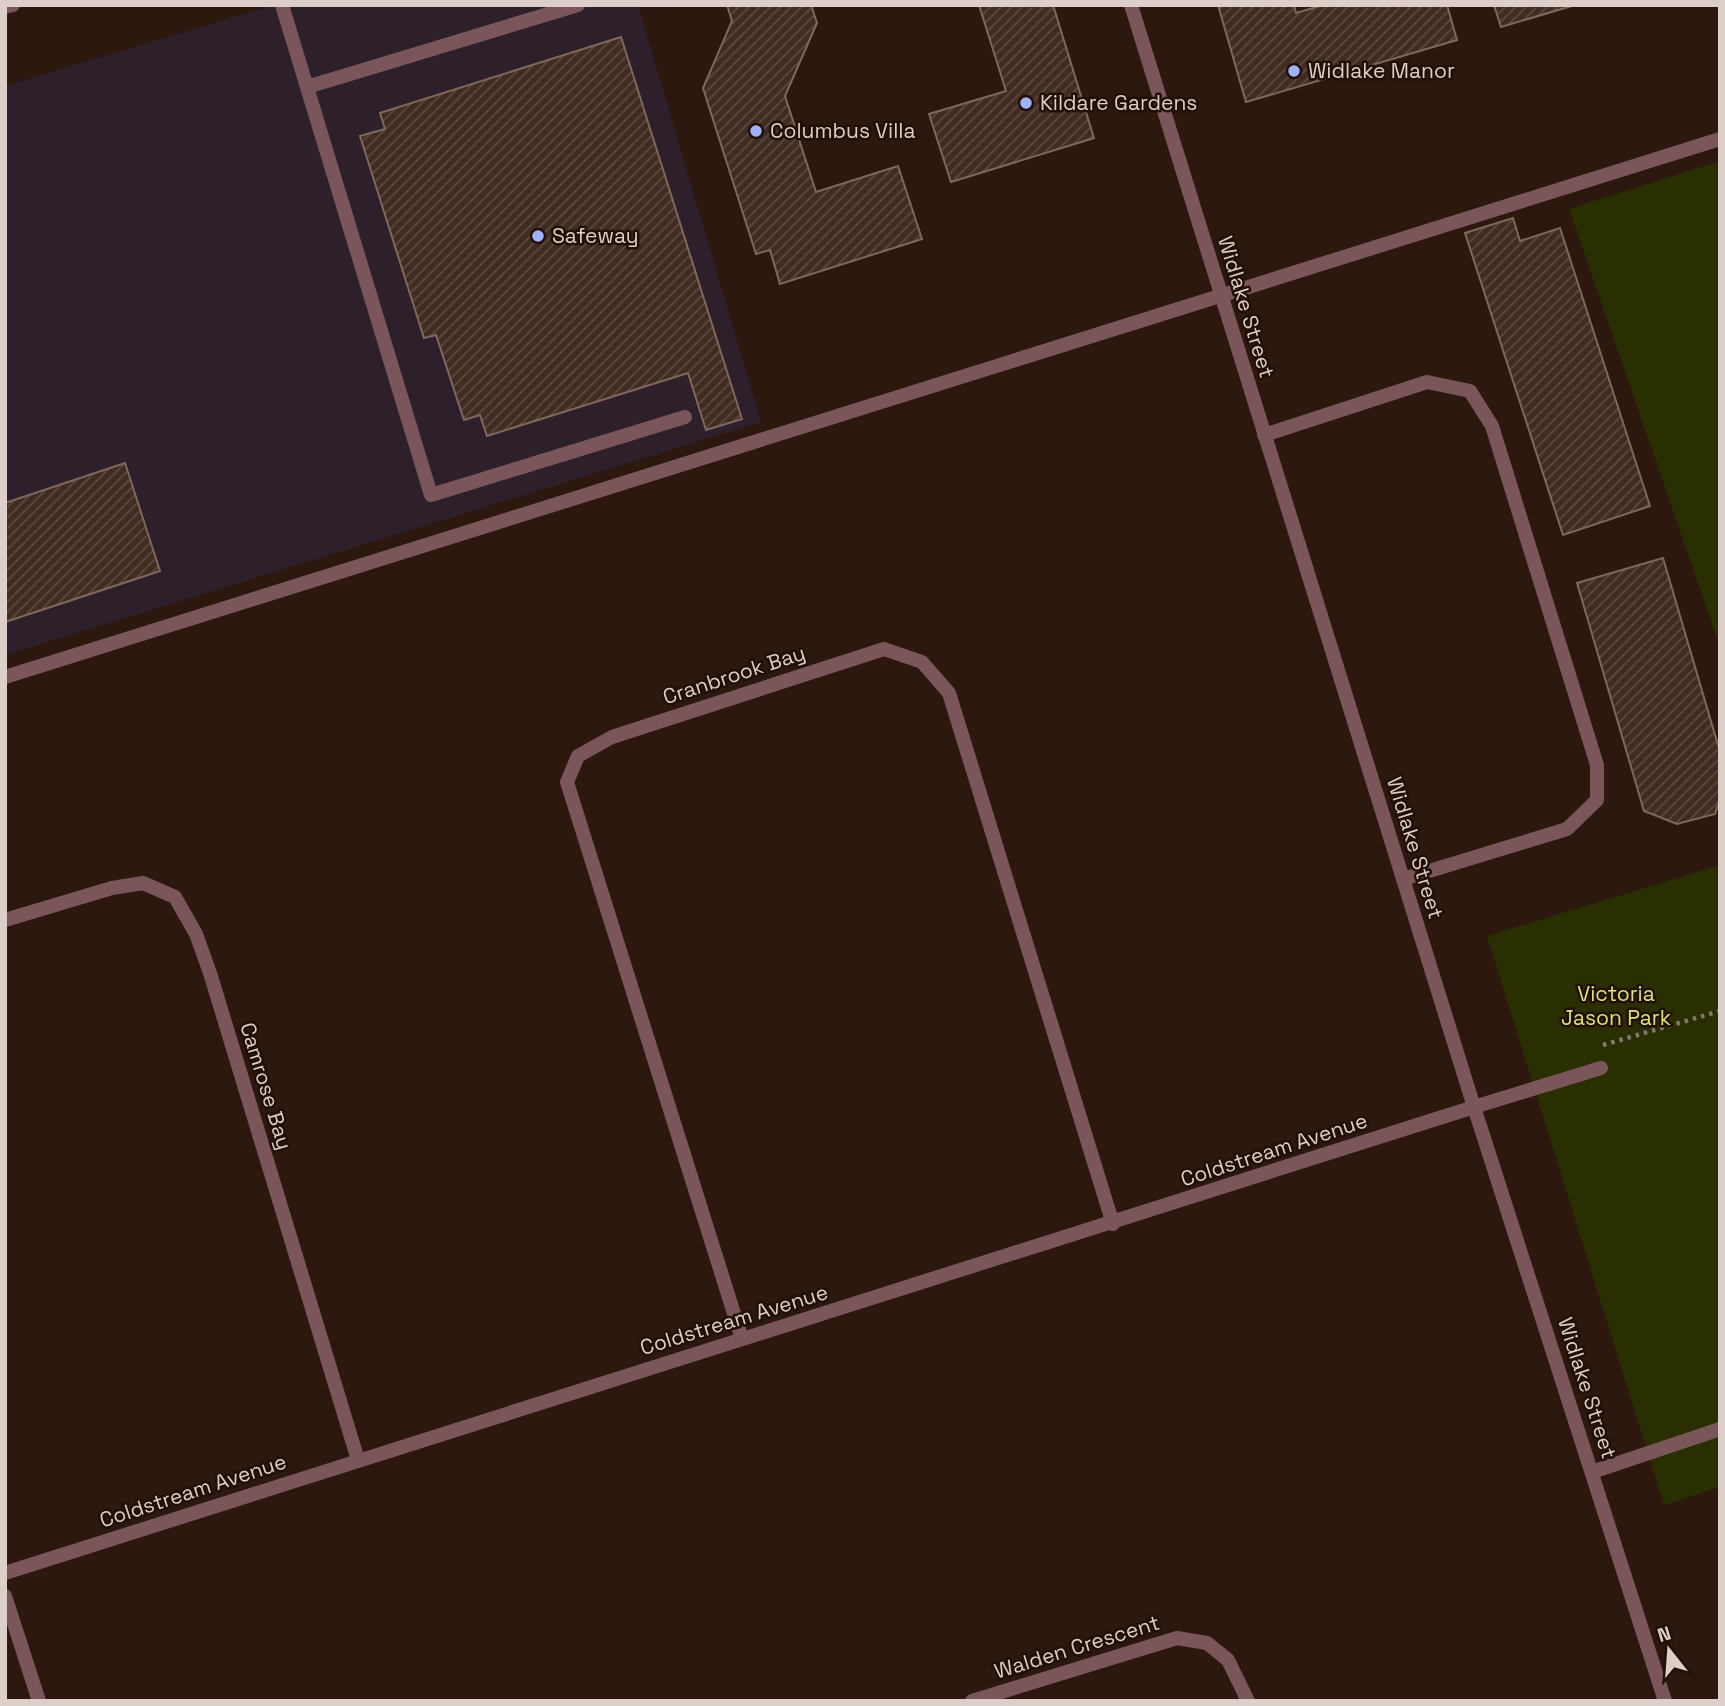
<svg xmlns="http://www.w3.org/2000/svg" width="1725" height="1706" font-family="'Space Grotesk',sans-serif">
	<defs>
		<pattern id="building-hatch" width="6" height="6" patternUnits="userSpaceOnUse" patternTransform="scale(1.75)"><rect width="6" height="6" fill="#412c22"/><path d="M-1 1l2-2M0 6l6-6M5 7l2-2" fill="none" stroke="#5c4941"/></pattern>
	</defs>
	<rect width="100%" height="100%" fill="#2c180f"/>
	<path fill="#2e202b" d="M274,5H638L761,422L5,655V86Z"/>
	<path fill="#2a2f01" d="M1720,161V647L1569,209Z
		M1720,865V1487L1664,1505L1487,936Z"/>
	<path fill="url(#building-hatch)" stroke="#7f675c" stroke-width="2" d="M727,5H811L817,23L785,96L816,192L898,166L922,239L780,284L770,250L756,254L703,88L732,21Z
		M979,5H1053L1094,138L951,182L929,114L1006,91Z
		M1218,5H1294L1296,13L1323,5H1447L1457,40L1246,102Z
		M1494,5H1575L1501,27Z
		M621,37L742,419L706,430L688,373L487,436L480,415L464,420L436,335L424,338L360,136L385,129L380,113Z
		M1513,218L1520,241L1560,228L1650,506L1563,535L1465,233Z
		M125,463L160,571L5,622V503Z
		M1663,558L1720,752V799L1715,814L1677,824L1644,811L1577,583Z"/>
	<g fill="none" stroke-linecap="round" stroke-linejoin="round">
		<path stroke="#86756d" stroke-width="4.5" stroke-dasharray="3.5 5" stroke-linecap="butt" d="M1603,1045L1720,1011"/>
		<path stroke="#7a565b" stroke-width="14" d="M282,5L431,495L685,417
			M307,87L578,5
			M1264,435L1427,382L1470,391L1492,426L1597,765V800L1567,829L1403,879
			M5,677L1720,139
			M1474,1107L1601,1068
			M1592,1472L1720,1429"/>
		<path stroke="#7a565b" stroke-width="14" d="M1131,5L1474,1107L1665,1701
			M5,920L112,888L143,883L175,897L196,934L210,973L358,1460
			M742,1339L567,782L578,756L612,737L884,649L922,662L949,693L1113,1224
			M5,1573L1474,1107
			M5,1596L39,1701
			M972,1701L1177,1638L1207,1643L1228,1660L1248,1701"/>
		<path stroke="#7a565b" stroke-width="14" d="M5,7L13,5"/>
	</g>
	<g fill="#9fb3fd" stroke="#220f07" stroke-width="2.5">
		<circle cx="1294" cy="71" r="7"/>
		<circle cx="1026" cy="103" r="7"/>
		<circle cx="756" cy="131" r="7"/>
		<circle cx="538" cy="236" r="7"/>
	</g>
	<g text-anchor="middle" stroke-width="5" stroke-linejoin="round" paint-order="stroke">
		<g font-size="21" fill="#dccec8" stroke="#220f07" text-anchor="start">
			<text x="1308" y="78">Widlake Manor</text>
			<text x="1040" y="110">Kildare Gardens</text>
			<text x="770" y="138">Columbus Villa</text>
			<text x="552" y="243">Safeway</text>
		</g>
		<g font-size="21" fill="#dccec8" stroke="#220f07">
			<text transform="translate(1246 307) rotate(73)" y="7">Widlake Street</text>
			<text transform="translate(734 675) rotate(-18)" y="7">Cranbrook Bay</text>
			<text transform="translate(1415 848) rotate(73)" y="7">Widlake Street</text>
			<text transform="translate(266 1086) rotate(73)" y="7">Camrose Bay</text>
			<text transform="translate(1274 1150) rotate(-18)" y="7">Coldstream Avenue</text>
			<text transform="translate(734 1320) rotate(-17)" y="7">Coldstream Avenue</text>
			<text transform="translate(1587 1388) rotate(72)" y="7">Widlake Street</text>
			<text transform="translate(193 1491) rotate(-18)" y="7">Coldstream Avenue</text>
			<text transform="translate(1077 1647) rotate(-17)" y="7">Walden Crescent</text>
		</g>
		<g font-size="21" fill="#d8e574" stroke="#220f07">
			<text x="1616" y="1001">Victoria<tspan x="1616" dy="24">Jason Park</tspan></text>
		</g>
	</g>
	<rect width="1725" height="1706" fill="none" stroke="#dccec8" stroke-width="14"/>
	<g transform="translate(1669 1650) rotate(343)" stroke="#220f07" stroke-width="5" paint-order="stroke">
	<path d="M0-5L12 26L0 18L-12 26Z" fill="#dccec8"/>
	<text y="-10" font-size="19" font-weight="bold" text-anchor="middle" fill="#dccec8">N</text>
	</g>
</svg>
